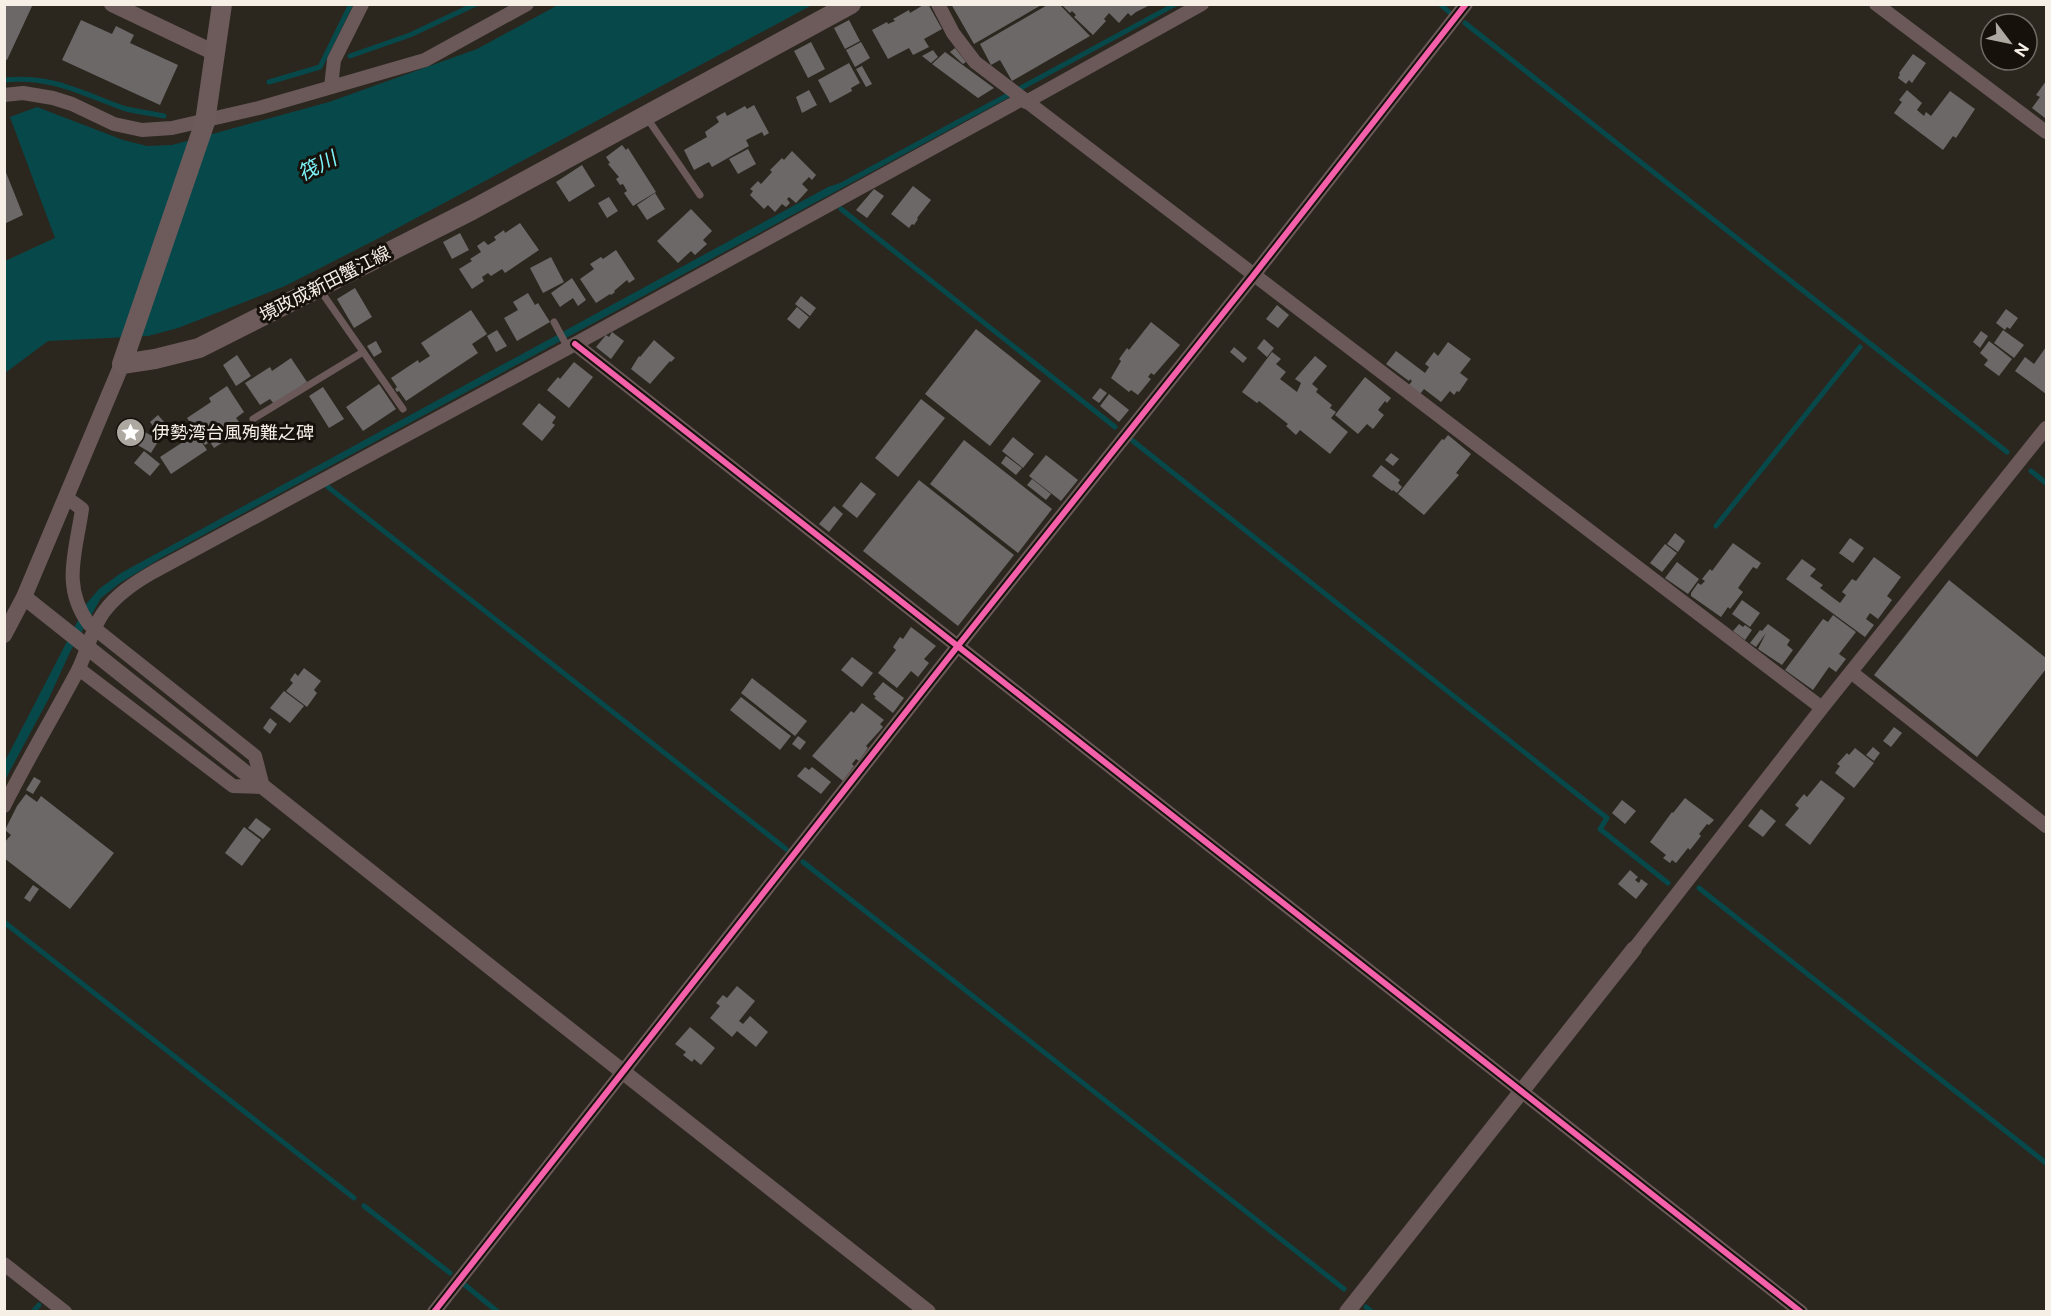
<svg xmlns="http://www.w3.org/2000/svg" width="2051" height="1316" font-family="'Public Sans','Noto Sans JP',sans-serif">
	<rect width="100%" height="100%" fill="#2b271f"/>
	<path fill="#07494b" d="M558,5H812L379,238L285,286L178,328L148,336L48,341L5,373V261L55,238L10,117L37,107L123,140L147,146L172,145L329,102L477,49Z
		M1169,5H1179L161,558L120,583L101,598L70,652L49,698L5,780V761L87,603L99,589L121,573L828,187L840,183Z"/>
	<g fill="none" stroke-linecap="round" stroke-linejoin="round">
		<path stroke="#07494b" stroke-width="5" d="M1440,4L1449,12
			M1465,23L2007,452
			M350,56L410,35L476,4
			M4,80C51,75 81,93 123,108C136,112 151,113 164,116
			M269,82L320,67L351,4
			M841,209L1115,427
			M1133,441L1607,818L1600,829L1668,883
			M2031,471L2046,483
			M328,487L786,849
			M1716,526L1860,347
			M803,862L1344,1289
			M1699,888L2046,1163
			M4,922L354,1198
			M364,1206L450,1273
			M465,1285L498,1312
			M1366,1307L1372,1312
			M33,1312L39,1305"/>
	</g>
	<path fill="#6c6868" d="M4,4H33L7,60L4,59Z
		M925,4H928L942,29L924,39L929,47L913,55L909,48L888,59L872,30L887,22L888,24L895,21L893,19L909,10L910,13Z
		M951,4H1043L974,44Z
		M1049,4H1059L1090,36L1012,81L1000,60L991,65L980,44Z
		M1062,5H1150L1136,12L1131,16L1128,13L1119,23L1109,13L1104,19L1106,21L1093,35L1074,17L1076,15L1072,11L1070,13Z
		M81,20L112,34L116,26L134,35L130,43L178,65L160,105L62,60Z
		M849,20L860,41L845,49L834,28Z
		M811,42L825,69L808,78L794,51Z
		M861,42L870,58L855,67L846,50Z
		M955,48L966,62L963,64L950,52Z
		M933,50L938,57L931,63L922,56Z
		M945,52L994,88L978,98L932,64Z
		M1913,54L1926,63L1912,83L1909,80L1906,84L1898,78L1900,74L1899,73Z
		M849,63L860,83L851,88L852,91L830,103L818,80Z
		M862,66L872,84L866,87L856,69Z
		M2046,81V116L2045,118L2032,108L2040,97L2036,95Z
		M809,90L817,105L802,113L796,97Z
		M1907,90L1922,103L1917,110L1924,116L1926,112L1931,116L1950,91L1975,109L1956,138L1953,136L1943,150L1894,113L1902,102L1899,100Z
		M754,105L769,133L764,136L762,132L746,140L749,146L712,167L709,162L694,170L684,150L707,137L705,132L719,122L716,117L725,112L727,116L745,106L747,109Z
		M622,145L626,150L628,148L656,192L633,206L624,193L627,191L623,184L620,185L616,179L619,177L608,164L610,163L606,157Z
		M748,149L756,164L738,174L729,159Z
		M792,151L816,175L812,180L809,177L802,184L808,190L796,203L789,197L787,199L790,203L786,207L782,204L775,212L768,205L764,209L750,195L753,191L750,189L758,181L761,184L772,172L770,170L782,158L784,160Z
		M582,165L595,186L569,202L556,182Z
		M5,170L23,215L4,224V170Z
		M913,186L931,200L917,218L918,219L914,225L912,224L909,228L891,214Z
		M874,189L884,196L867,218L856,210Z
		M655,193L665,209L647,220L637,205Z
		M609,197L618,211L607,218L598,203Z
		M691,209L712,231L703,240L707,244L695,255L691,251L678,263L657,241Z
		M520,223L539,250L505,273L502,269L491,276L488,273L482,277L484,281L472,289L459,269L472,261L470,259L481,252L477,246L484,241L488,245L496,240L494,237L504,230L505,233Z
		M460,233L469,250L452,259L443,242Z
		M616,250L635,279L629,283L627,280L614,291L615,292L611,295L610,294L596,303L580,279L594,269L590,264L601,257L603,259Z
		M551,257L564,282L543,293L530,268Z
		M572,278L586,300L578,306L573,298L560,307L551,293Z
		M355,288L372,317L354,328L337,299Z
		M528,293L535,305L538,303L550,322L517,341L504,318L518,310L513,302Z
		M801,296L816,308L810,316L795,304Z
		M1277,305L1289,315L1278,328L1266,319Z
		M797,307L809,317L799,329L787,319Z
		M2006,309L2018,318L2010,329L2007,327L2005,330L1996,323Z
		M471,310L487,334L472,344L478,353L406,401L399,391L397,392L395,389L397,387L391,378L418,360L419,363L430,356L421,343Z
		M1151,322L1180,345L1154,375L1151,373L1148,377L1151,379L1138,395L1131,390L1129,392L1111,378L1121,361L1119,359L1127,348L1129,350Z
		M976,329L1041,381L990,446L925,394Z
		M497,330L507,346L496,352L487,336Z
		M2003,330L2024,345L2014,358L1994,343Z
		M1981,331L1988,336L1980,348L1973,342Z
		M612,332L624,341L611,359L596,347L606,335L609,337Z
		M1264,339L1274,348L1267,357L1257,348Z
		M654,340L675,358L671,362L670,361L650,384L631,369L639,356L640,357Z
		M376,341L382,352L374,357L367,346Z
		M1989,341L2012,359L1999,376L1984,365L1988,360L1980,353Z
		M1448,342L1471,359L1460,373L1468,379L1459,392L1457,391L1454,395L1450,391L1441,402L1424,389L1420,394L1409,385L1412,381L1410,379L1409,381L1386,364L1396,351L1425,373L1429,367L1425,364L1434,352L1438,356Z
		M1234,347L1247,358L1243,363L1230,352Z
		M2046,347V394L2015,371L2025,357L2034,364Z
		M1272,352L1281,359L1276,364L1286,372L1280,379L1297,392L1301,383L1295,379L1315,356L1327,366L1312,384L1318,389L1316,392L1332,405L1330,408L1336,412L1331,418L1348,432L1330,454L1300,430L1296,435L1286,426L1288,424L1259,401L1257,403L1242,392Z
		M237,355L251,376L236,386L223,365Z
		M291,358L307,382L274,404L270,399L260,405L245,383L270,367L272,371Z
		M574,362L593,377L569,408L547,390L558,377L560,379Z
		M1365,377L1391,398L1387,403L1385,401L1378,410L1384,415L1373,429L1367,424L1358,434L1335,415Z
		M379,384L396,409L363,431L346,407Z
		M227,386L244,412L236,418L242,426L232,432L234,435L214,448L210,442L205,445L187,418L211,402L209,398Z
		M323,387L344,419L329,428L309,396Z
		M1100,388L1107,393L1099,403L1092,398Z
		M1109,394L1129,410L1119,422L1100,406Z
		M921,399L945,418L898,477L875,458Z
		M539,403L556,417L552,423L555,425L542,441L522,424Z
		M158,415L165,423L156,430L150,422Z
		M189,423L207,450L171,474L160,457L186,440L179,430Z
		M143,431L159,440L151,453L136,444Z
		M1448,435L1471,454L1456,473L1459,475L1424,515L1398,494L1442,439L1444,440Z
		M1013,437L1034,454L1023,468L1002,451Z
		M964,440L1052,509L1018,553L930,484Z
		M144,451L160,464L150,476L134,463Z
		M1391,453L1399,459L1393,466L1385,460Z
		M1046,455L1078,480L1061,501L1029,476Z
		M1006,456L1022,468L1016,475L1001,463Z
		M1381,465L1400,480L1398,483L1402,487L1397,493L1393,490L1392,491L1372,476Z
		M1032,479L1051,494L1046,500L1027,485Z
		M919,480L1014,555L958,626L863,551Z
		M861,482L876,494L857,518L842,506Z
		M834,506L843,514L829,532L819,524Z
		M1675,533L1685,541L1678,552L1667,544Z
		M1850,538L1864,548L1853,563L1839,553Z
		M1733,543L1761,563L1757,569L1753,567L1738,588L1743,592L1730,609L1728,607L1721,617L1691,596V593L1698,583L1701,585L1705,581L1702,579L1710,569L1712,571Z
		M1665,544L1677,553L1662,572L1650,563Z
		M1874,557L1901,577L1887,596L1892,600L1878,619L1870,613L1866,619L1874,625L1865,637L1786,579L1802,559L1816,569L1810,576L1823,585L1820,588L1840,603L1846,595L1842,592L1852,579L1856,581Z
		M1677,562L1699,579L1688,594L1665,578Z
		M1949,580L2046,658V669L1977,757L1874,675Z
		M1742,600L1760,613L1750,627L1732,614Z
		M1833,615L1856,632L1839,654L1846,659L1836,672L1829,667L1813,690L1785,670L1823,619L1828,622Z
		M1739,624L1743,627L1745,625L1752,630L1745,640L1733,631Z
		M1768,624L1790,640L1787,645L1793,650L1782,665L1758,649L1766,633L1756,647L1750,643L1760,630L1762,631Z
		M911,627L936,646L924,659L929,663L918,677L911,671L897,688L878,673L896,650L893,647L900,637L903,639Z
		M852,657L873,673L862,687L841,670Z
		M304,668L321,681L314,690L317,693L307,707L286,691L293,683L290,680L295,673L298,676Z
		M752,678L807,721L795,736L741,693Z
		M883,682L904,698L893,713L874,698L876,697L873,694Z
		M284,691L304,706L290,723L270,708Z
		M741,697L791,736L780,750L730,710Z
		M862,703L884,720L880,724L883,727L866,746L868,748L859,761L856,759L852,764L854,766L843,781L812,756L851,711L854,713Z
		M270,718L277,724L270,734L263,728Z
		M1894,727L1902,733L1891,747L1883,741Z
		M798,736L806,742L800,750L792,744Z
		M1873,747L1880,753L1874,761L1866,755Z
		M1855,748L1874,763L1854,788L1835,773L1840,766L1837,764L1847,753L1849,755Z
		M805,767L809,770L812,767L831,782L821,794L797,776Z
		M34,777L41,781L33,794L26,790Z
		M1821,780L1845,798L1810,845L1785,825L1799,808L1795,805L1804,794L1807,797Z
		M26,794L37,802L41,796L114,853L70,909L4,858V843L11,835L5,830L17,806Z
		M1685,798L1714,820L1709,825L1707,824L1699,834L1701,836L1690,850L1688,848L1676,863L1672,860L1670,863L1663,858L1666,855L1650,842L1672,812L1673,813Z
		M1622,800L1636,811L1625,824L1612,813Z
		M1761,809L1776,821L1763,837L1748,826Z
		M256,818L271,829L263,839L248,828Z
		M244,827L261,840L242,866L225,853Z
		M1630,870L1638,877L1635,880L1639,883L1641,879L1648,884L1636,899L1618,884Z
		M33,885L39,889L30,902L24,898Z
		M737,986L755,1001L739,1021L743,1024L750,1016L768,1032L756,1047L737,1031L732,1037L710,1018L720,1006L716,1003L723,995L727,998Z
		M690,1027L715,1048L701,1065L694,1059L692,1062L683,1055L686,1052L675,1044Z"/>
	<g fill="none" stroke-linecap="round" stroke-linejoin="round">
		<path stroke="#6b595a" stroke-width="7" d="M647,118L700,195
			M320,290L403,409
			M554,322L568,348
			M253,419L363,352"/>
		<path stroke="#6b595a" stroke-width="14" d="M938,4L953,33L975,62L1822,708
			M1876,4L2046,132
			M331,87L334,60L362,4
			M4,95L23,93L53,98L72,104L114,124L142,130L172,128L259,108L425,60L527,4
			M1026,102L1202,4
			M575,344L1801,1312
			M67,498L82,509C76,552 61,586 89,624L255,756L263,787L233,786L79,669
			M1851,672L2046,826
			M4,806C27,760 53,717 77,672C87,653 91,630 103,613C116,595 134,583 153,572L575,344L1022,99
			M1634,949L1822,708L2046,428
			M4,1264L65,1312
			M434,1312L957,647L1253,276L1466,4"/>
		<path stroke="#6b595a" stroke-width="16" d="M112,4L215,53
			M24,597L533,1001L928,1312
			M4,635L24,597L122,364
			M1347,1312L1634,949"/>
		<path stroke="#6d5a5b" stroke-width="20" d="M222,4L205,122L122,364L155,359L199,348L472,210L851,4"/>
		<defs>
			<path id="cycleway" d="M575,344L1801,1312
				M434,1312L957,647L1253,276L1466,4"/>
		</defs>
		<use href="#cycleway" stroke="#16110b" stroke-width="10"/>
		<use href="#cycleway" stroke="#f560ab" stroke-width="6"/>
	</g>
	<defs>
		<symbol id="sight-disc" viewBox="-11 -11 22 22"><circle r="9.5" fill="#aea9a0" stroke="#16110b"/><path d="M0-6L1.8-2.2L6-1.7L2.9 1.2L3.7 5.4L0 3.3L-3.7 5.4L-2.9 1.2L-6-1.7L-1.8-2.2Z" fill="#fff"/></symbol>
	</defs>
	<g fill-rule="evenodd">
		<use href="#sight-disc" x="114" y="416" width="33" height="33"/>
	</g>
	<g text-anchor="middle" stroke-width="6" stroke-linejoin="round" paint-order="stroke">
		<g font-size="18" fill="#f5efe6" stroke="#16110b">
			<text transform="translate(325 284) rotate(-27)" y="6">境政成新田蟹江線</text>
		</g>
		<g font-size="18" fill="#f5efe6" stroke="#16110b" text-anchor="start">
			<text x="152" y="439">伊勢湾台風殉難之碑</text>
		</g>
		<g font-size="20" font-style="italic" fill="#7df5fa" stroke="#16110b">
			<text transform="translate(317 166) rotate(-27)" y="7">筏川</text>
		</g>
	</g>
	<rect width="2051" height="1316" fill="none" stroke="#f5efe6" stroke-width="12"/>
	<g transform="translate(2009 42) rotate(122)"><circle r="28" fill="#16110b" stroke="#6f6a63" stroke-width="1.5"/>
	<path d="M0-4.5L10 22L0 15L-10 22Z" fill="#aea9a0"/>
	<text y="-9" font-size="16" font-weight="bold" text-anchor="middle" fill="#f5efe6">N</text>
	</g>
</svg>
